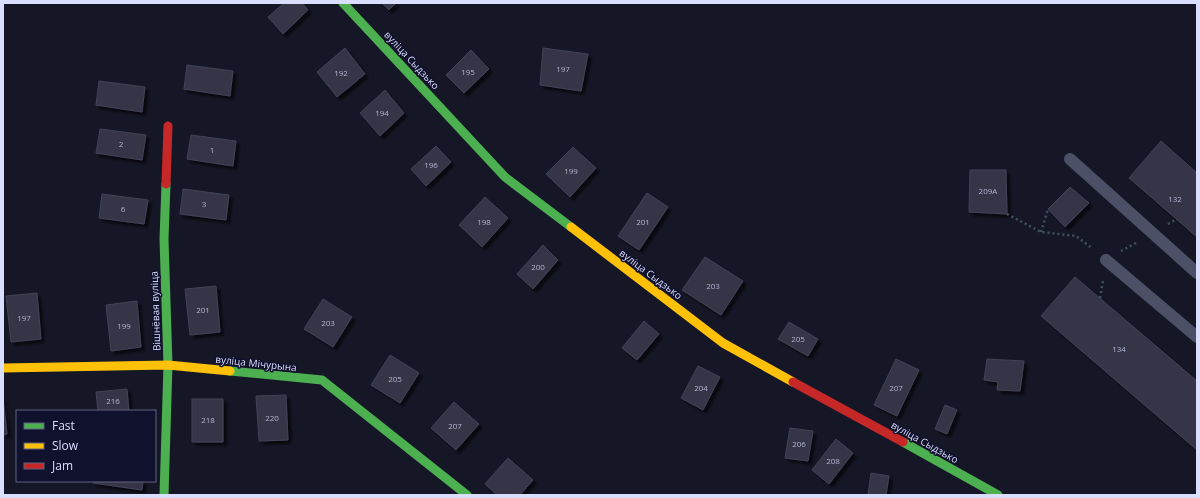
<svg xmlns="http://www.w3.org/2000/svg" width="1200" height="498" font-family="'Open Sans',sans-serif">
	<defs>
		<filter id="shadow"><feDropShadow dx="3.5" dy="3.5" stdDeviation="1" flood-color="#0009"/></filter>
	</defs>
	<rect width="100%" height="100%" fill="#161726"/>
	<path fill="#343647" stroke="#414258" filter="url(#shadow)" d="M284,3H302L308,10L283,34L268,17Z
		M382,3H396L389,10Z
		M345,48L365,74L337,97L317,72Z
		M543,48L588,54L581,91L540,85Z
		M471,50L489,69L464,93L446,75Z
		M187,65L233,71L230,96L184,89Z
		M99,81L145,87L142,112L96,105Z
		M385,90L404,113L380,136L360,113Z
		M100,129L146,135L142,160L96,153Z
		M191,135L236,141L233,166L187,159Z
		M1161,141L1197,173V237L1129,178Z
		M436,146L451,162L426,186L411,169Z
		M573,147L596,168L570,197L546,174Z
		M970,170H1006L1007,214L969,212Z
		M1070,187L1089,203L1065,227L1048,209Z
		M183,189L229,195L226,220L180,214Z
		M647,193L668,207L639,250L618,236Z
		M102,194L148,200L144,224L99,218Z
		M485,197L508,218L482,247L459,225Z
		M543,245L558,260L533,289L517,274Z
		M705,257L743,281L721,315L682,290Z
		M1075,277L1197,381V450L1041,316Z
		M216,286L220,332L190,335L185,289Z
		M37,293L41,339L11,342L6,296Z
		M323,299L352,317L333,347L304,329Z
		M137,301L141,347L111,351L106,305Z
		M644,321L659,334L637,360L622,348Z
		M789,322L818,339L808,356L778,339Z
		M390,355L419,373L400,403L371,385Z
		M896,359L919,370L897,416L874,405Z
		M987,359L1024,361L1020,391L997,390L998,382L984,380Z
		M698,366L720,377L703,410L681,398Z
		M127,389L129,411H98L96,392Z
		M286,395L288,440L259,441L256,396Z
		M3,398L7,434L3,435Z
		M192,399H223V442H192Z
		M454,402L479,424L456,450L431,428Z
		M945,405L957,410L947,434L935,429Z
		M790,428L813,431L808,461L785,458Z
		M836,439L853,453L829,484L812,470Z
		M508,458L533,480L520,495H497L485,484Z
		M871,473L889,476L886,495H868Z
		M93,481H143L142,490L93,483Z"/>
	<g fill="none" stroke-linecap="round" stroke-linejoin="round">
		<path stroke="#41535d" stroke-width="2.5" stroke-dasharray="2 3" stroke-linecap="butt" d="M1007,214L1041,232L1076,236L1093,249
			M1168,224L1177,219
			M1041,232L1048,209
			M1121,251L1136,243
			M1100,298L1103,281"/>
		<path stroke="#4c5066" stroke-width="12" d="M1070,159L1197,273
			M1106,260L1197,337"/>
		<path stroke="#4caf50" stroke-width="9" d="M343,3L505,177L571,227
			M230,371L322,380L467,495
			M903,442L998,495
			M164,495L168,365L164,239L166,184"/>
		<path stroke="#ffc107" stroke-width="9" d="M571,227L723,343L793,382
			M3,368L168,365L230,371"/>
		<path stroke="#c62828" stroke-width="9" d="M166,184L168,126
			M793,382L903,442"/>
	</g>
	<g text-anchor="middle" stroke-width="3" stroke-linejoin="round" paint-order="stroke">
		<g font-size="8" fill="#b1b5d1">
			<text x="563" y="72">197</text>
			<text x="468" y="75">195</text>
			<text x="341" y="76">192</text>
			<text x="382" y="116">194</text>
			<text x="121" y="147">2</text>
			<text x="212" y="153">1</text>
			<text x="431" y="168">196</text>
			<text x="571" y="174">199</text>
			<text x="988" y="194">209А</text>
			<text x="1175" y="202">132</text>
			<text x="204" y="207">3</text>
			<text x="123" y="212">6</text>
			<text x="484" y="225">198</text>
			<text x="643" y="225">201</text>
			<text x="538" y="270">200</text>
			<text x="713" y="289">203</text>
			<text x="203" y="313">201</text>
			<text x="24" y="321">197</text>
			<text x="328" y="326">203</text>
			<text x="124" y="329">199</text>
			<text x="798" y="342">205</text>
			<text x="1119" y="352">134</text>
			<text x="395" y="382">205</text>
			<text x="701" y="391">204</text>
			<text x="896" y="391">207</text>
			<text x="113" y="404">216</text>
			<text x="272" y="421">220</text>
			<text x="208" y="423">218</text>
			<text x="455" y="429">207</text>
			<text x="799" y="447">206</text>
			<text x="833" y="464">208</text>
		</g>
		<g font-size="10" fill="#dbdfff" stroke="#10112c">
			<text transform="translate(412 60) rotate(47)" y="4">вуліца Сыдзько</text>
			<text transform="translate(651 274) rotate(37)" y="4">вуліца Сыдзько</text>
			<text transform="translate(155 311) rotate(-92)" y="4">Вішнёвая вуліца</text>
			<text transform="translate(256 363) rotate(6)" y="4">вуліца Мічурына</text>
			<text transform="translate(925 442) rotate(29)" y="4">вуліца Сыдзько</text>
		</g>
	</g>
	<rect width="1200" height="498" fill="none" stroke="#dbdfff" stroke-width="8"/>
	<rect x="16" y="410" width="140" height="72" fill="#10112c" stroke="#616380"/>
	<rect x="24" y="423" width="20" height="6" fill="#4caf50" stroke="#616380"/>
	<text x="52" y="430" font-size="12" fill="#dbdfff">Fast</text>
	<rect x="24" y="443" width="20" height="6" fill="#ffc107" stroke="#616380"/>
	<text x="52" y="450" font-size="12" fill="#dbdfff">Slow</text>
	<rect x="24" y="463" width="20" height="6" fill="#c62828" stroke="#616380"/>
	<text x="52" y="470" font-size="12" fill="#dbdfff">Jam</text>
</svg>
